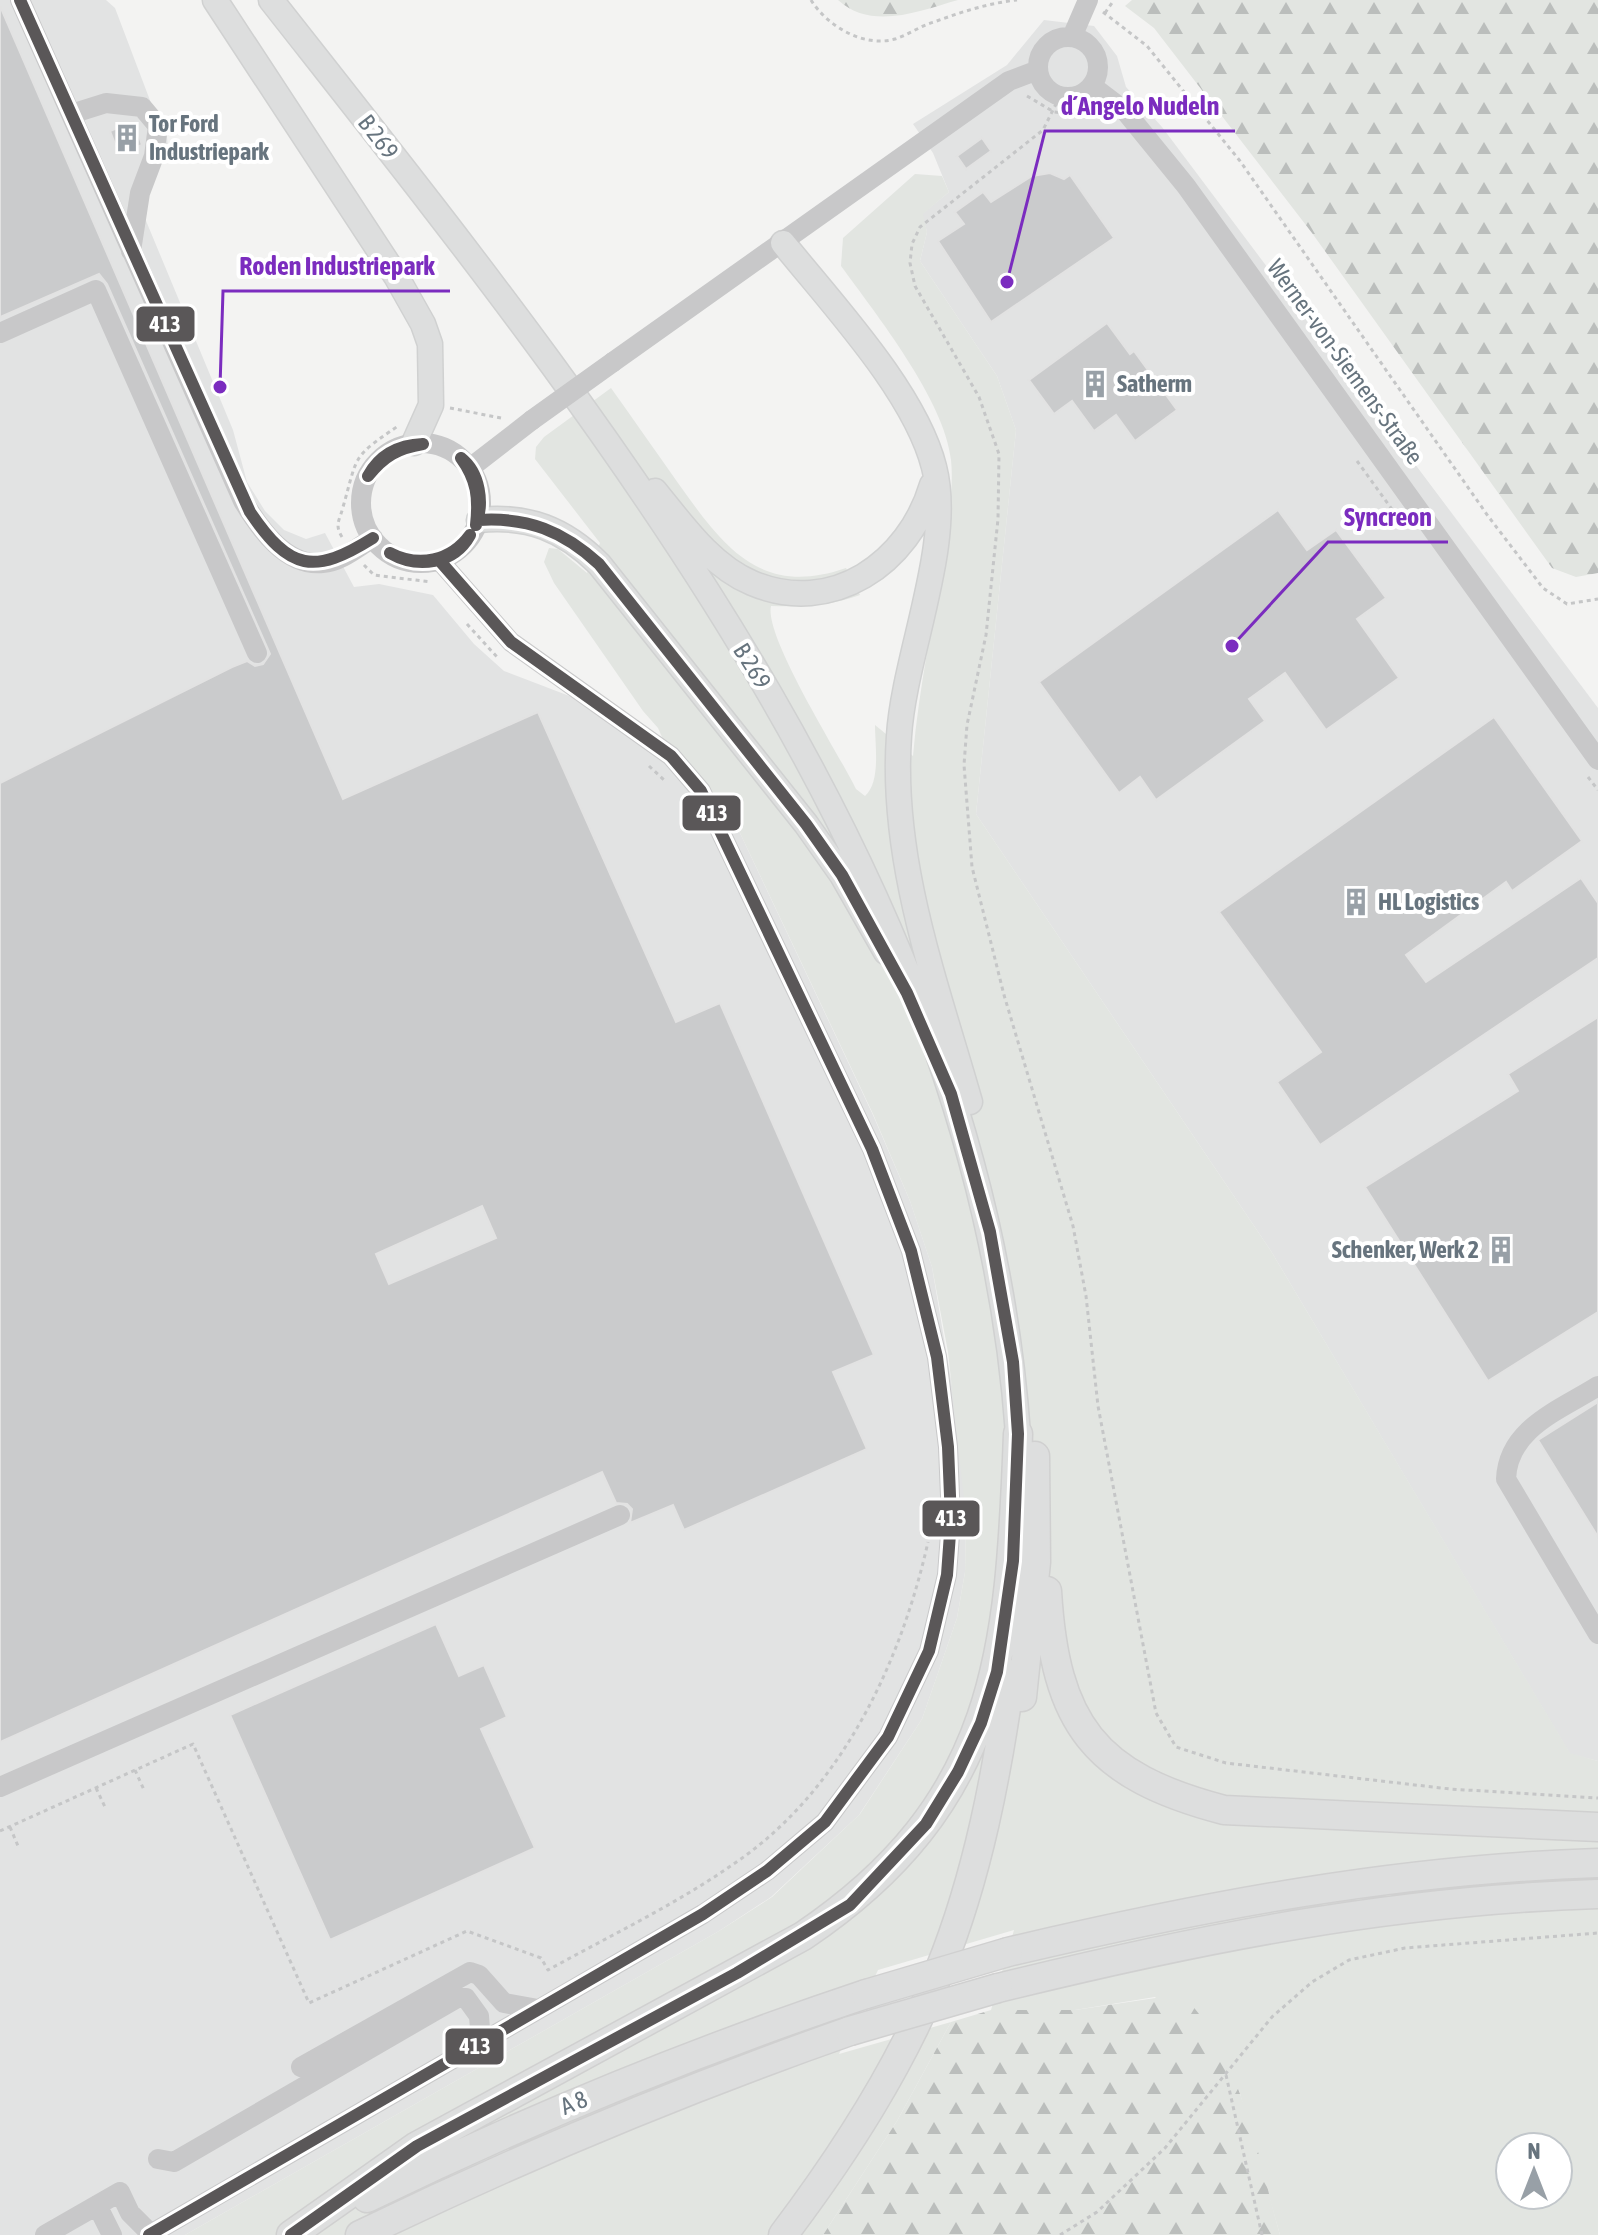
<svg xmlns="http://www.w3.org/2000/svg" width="1598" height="2235" font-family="'Asap Condensed',sans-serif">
	<defs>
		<pattern id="forest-firs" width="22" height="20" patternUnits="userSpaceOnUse" patternTransform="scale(2)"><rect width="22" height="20" fill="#e2e5e1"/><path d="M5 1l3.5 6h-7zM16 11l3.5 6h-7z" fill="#bbbebc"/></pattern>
	</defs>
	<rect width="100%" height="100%" fill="#f3f3f2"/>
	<path fill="#e2e3e3" d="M0,0H106L115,8L151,103L166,125L168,149L148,189L144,216L233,430L247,482L265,511L284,530L306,539L325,533L354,587L379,584L433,595L474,644L504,671L640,723L687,760L739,831L873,1115L910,1201L932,1267L960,1434L966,1517L965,1572L957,1618L922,1719L859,1815L771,1897L719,1931L185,2235H0Z
		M1044,20L1094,26L1117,56L1126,87L1162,127L1598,708V1761L1570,1754L1271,1251L976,814L1016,430L997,376L920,261L927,232L922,214L949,192L933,153L913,124L1007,65Z"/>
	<path fill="#e2e5e1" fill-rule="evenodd" d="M915,174L942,176L949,192L923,214L927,232L920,261L997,376L1016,430L976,814L1271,1251L1570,1753L1598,1761V2235H1280L1239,2090L1155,1997L1075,2010H991L1014,1930L878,1970L839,2054L951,2022L897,2121L823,2235H185L719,1931L772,1897L860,1814L922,1719L957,1618L965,1572L966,1517L948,1352L932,1267L910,1201L873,1114L739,831L687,760L665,744L658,728L643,711L554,583L544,562L549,548L558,549L587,573L600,543L535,459L536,447L544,437L611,388C634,420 656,452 678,483C723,546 760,598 846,568L860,595C830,606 803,607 771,606C764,637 839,754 856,789L865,796C881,782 875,745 875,725L913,756C919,685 935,616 944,545C948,518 954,488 951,460C945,401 876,314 841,266L843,238ZM1510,2147H1558V2195H1510Z"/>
	<path fill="url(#forest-firs)" d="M838,0H958C919,11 872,31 838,0Z
		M1132,0H1598V573L1576,577L1552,568L1312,233L1154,28L1125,6Z
		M1182,1994C1241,2054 1258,2157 1280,2235H823L897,2121L951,2022L991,2010H1075Z"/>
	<path fill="#cacbcc" stroke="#e2e2e2" stroke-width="2" fill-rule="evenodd" d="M0,6L343,799L538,712L676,1022L720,1003L874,1355L833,1372L867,1449L684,1530L673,1505L630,1523L632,1509L627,1504L616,1503L602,1472L0,1742V783L232,667L247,661L255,666L263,664L270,654L107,284L99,274L0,317ZM482,1206L496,1238L389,1284L376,1254Z
		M134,121L142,145L119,154L110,131Z
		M982,138L991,151L966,169L957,156Z
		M1050,173L1064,179L1070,175L1114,238L991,322L938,241L964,224L955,212L983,192L991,202L1032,176Z
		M1107,323L1130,354L1134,351L1177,410L1135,441L1116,415L1094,431L1072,401L1054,414L1029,380Z
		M1278,510L1307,550L1336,530L1386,598L1357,619L1399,678L1326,730L1285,673L1249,699L1265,721L1156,800L1140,777L1119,793L1039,682Z
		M1494,717L1582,841L1512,891L1506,882L1406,955L1426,982L1581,878L1598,903V958L1320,1145L1277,1082L1321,1052L1219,912Z
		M1598,1017V1312L1488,1381L1365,1187L1518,1091L1508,1074Z
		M1598,1402V1537L1538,1440Z
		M436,1624L459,1676L484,1665L507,1717L481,1729L535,1848L330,1940L230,1715Z"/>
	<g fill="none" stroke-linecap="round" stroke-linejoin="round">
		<defs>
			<path id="major" d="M215,0L396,276L423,324L430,344L431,405L414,443
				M271,0C601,420 979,879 1018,1434
				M783,243C832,304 915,392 934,467C954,544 904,655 899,736C890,861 936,983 970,1102
				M655,491C682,524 711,566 752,583C832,617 909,563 932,485
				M479,520C528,515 564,529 599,564L806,824L842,875L886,952"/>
			<path id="highway" d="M1047,1591C1055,1724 1094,1776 1224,1810L1598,1827
				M1022,1697L1036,1562L1035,1456
				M1008,1952C1203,1906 1397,1869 1598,1863
				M998,1988C1197,1939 1392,1900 1598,1894
				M367,2198C529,2119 695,2051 866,1994
				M291,2235L417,2146L803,1936C1000,1803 1010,1652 1018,1434
				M360,2235C519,2158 682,2090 850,2031
				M783,2235C845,2153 902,2065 940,1969C978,1875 997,1774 1011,1674"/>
		</defs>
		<use href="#major" stroke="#d0d1d1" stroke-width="27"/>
		<use href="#highway" stroke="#d0d0d0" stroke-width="31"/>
		<path stroke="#c5c6c7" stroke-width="3" stroke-dasharray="4 4" stroke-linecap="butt" d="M811,0C827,26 864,48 895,39C908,35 920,26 934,22C961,12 989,3 1017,0
			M1103,12L1147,46L1240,161L1488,516L1543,588L1567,604L1598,599
			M1105,13L1114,0
			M1027,96L1054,112L1098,117
			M1060,96L1043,130L920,227L912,244L910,263L915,286L979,397L999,454L998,519L986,635L967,725L964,765L972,867L1004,995L1073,1226L1086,1296L1098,1406L1156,1713L1176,1747L1226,1763L1450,1789L1598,1798
			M450,408L501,418
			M1357,461L1399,519
			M342,537C334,524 340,520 343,507C358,455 351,458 398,426
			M364,565L374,575L431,582
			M467,624L497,657
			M649,766L664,780
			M1588,777L1598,790
			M135,1770L144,1790
			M96,1788L105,1807
			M10,1827L18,1846
			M0,1831L193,1744L309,2003L467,1931L541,1958L548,1970C615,1933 687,1899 749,1853C846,1780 902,1658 928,1542
			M1226,2075L1262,2235
			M1060,2235L1097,2212L1165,2148L1272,2017L1312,1982L1349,1960L1405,1948L1598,1933"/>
		<path stroke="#c8c8c9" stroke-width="20" d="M20,0L243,501C260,529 286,567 323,563C341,562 358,547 373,538
			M1038 67a30 30 0 1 1 60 0a30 30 0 1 1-60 0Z
			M1072,37L1088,0
			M1092,86L1125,111L1186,186L1598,760
			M71,114L106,103L142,107L158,126L154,156L140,193L131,251
			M0,333L96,290L257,653
			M613,362L1009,81L1038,70
			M361 503a60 60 0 1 1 120 0a60 60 0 1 1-120 0Z
			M470,468L532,420
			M1598,1386C1560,1410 1508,1428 1506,1479L1598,1634
			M0,1787L620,1515
			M301,2067L470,1972L479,1975L504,2003L538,2009
			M158,2159L174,2162L457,1998H466L479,2016L481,2042
			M97,2205L112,2235
			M45,2235L120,2192L130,2213L151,2234
			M149,2235L703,1914L767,1871L825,1822L888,1737L929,1651L947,1575L951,1520L948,1447L937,1357L911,1251L872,1149L701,791L671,756L511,642L439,560"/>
		<use href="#major" stroke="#dddede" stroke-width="24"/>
		<use href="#highway" stroke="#dddede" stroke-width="28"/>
		<defs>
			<path id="highway-bridge" d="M866,1994L1008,1952
				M850,2031L998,1988"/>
		</defs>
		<use href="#highway-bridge" stroke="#d0d0d0" stroke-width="31" stroke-linecap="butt"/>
		<path stroke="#c8c8c9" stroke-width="20" d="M532,420L613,362"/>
		<use href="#highway-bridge" stroke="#dddede" stroke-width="28"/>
		<defs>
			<path id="bus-1" d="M20,0L250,512C290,571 314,575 373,538
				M461,458C480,473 484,503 476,525
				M461,458C477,480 479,498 476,525
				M368,476C380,454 399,445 423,444
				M368,476C384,456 398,448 423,444
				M390,553C419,568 451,561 470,535
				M390,553C418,569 454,564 470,535
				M149,2235L703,1914L767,1871L825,1822L888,1737L929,1651L947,1575L951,1520L948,1447L937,1357L911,1251L872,1149L701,791L671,756L511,642L439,560
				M291,2235L417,2146L737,1973L850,1905L926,1824L958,1772L981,1723L997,1672L1013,1561L1018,1434L1013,1362L990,1232L951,1094L907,993L842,875L806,824L599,564C563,531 528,517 479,520"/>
		</defs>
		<use href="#bus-1" stroke="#fff" stroke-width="18"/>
		<use href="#bus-1" stroke="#5a5758" stroke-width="12"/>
	</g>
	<defs>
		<symbol id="building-bare" viewBox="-9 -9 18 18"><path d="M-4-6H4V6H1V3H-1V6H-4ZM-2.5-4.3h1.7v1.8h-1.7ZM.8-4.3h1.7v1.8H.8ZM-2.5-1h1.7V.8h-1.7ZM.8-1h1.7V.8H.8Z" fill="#98a0a7" stroke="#fff" stroke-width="2.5" paint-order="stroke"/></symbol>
	</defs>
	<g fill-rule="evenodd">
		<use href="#building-bare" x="107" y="118" width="40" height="40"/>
		<use href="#building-bare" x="1075" y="364" width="40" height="40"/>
		<use href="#building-bare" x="1336" y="882" width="40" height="40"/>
		<use href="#building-bare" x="1481" y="1230" width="40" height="40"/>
	</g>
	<g text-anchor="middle" stroke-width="8" stroke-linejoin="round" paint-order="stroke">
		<g font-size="24" font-weight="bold" fill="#67747e" stroke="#fff" text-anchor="start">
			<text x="149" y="132">Tor Ford<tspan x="149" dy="28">Industriepark</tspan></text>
			<text x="1117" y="392">Satherm</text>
			<text x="1378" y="910">HL Logistics</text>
			<text x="1479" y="1258" text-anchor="end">Schenker, Werk 2</text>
		</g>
		<g font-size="24" fill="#67747e" stroke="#fff">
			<text transform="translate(378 137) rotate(52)" y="8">B 269</text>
			<text transform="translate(1345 362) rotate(54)" y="8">Werner-von-Siemens-Straße</text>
			<text transform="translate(752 666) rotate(58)" y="8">B 269</text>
			<text transform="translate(574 2103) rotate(-22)" y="8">A 8</text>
		</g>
	</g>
	<path fill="none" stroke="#7b2cbf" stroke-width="3" d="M1007 282L1045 131H1235M220 387L223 291H450M1232 646L1328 542H1448"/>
	<g fill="#7b2cbf" stroke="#fff" stroke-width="3">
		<circle cx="1007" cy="282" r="8"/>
		<circle cx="220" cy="387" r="8"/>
		<circle cx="1232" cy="646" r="8"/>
	</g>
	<g font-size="26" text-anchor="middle" font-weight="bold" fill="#7b2cbf" stroke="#fff" stroke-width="8" stroke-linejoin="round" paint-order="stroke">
		<text x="1140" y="115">d´Angelo Nudeln</text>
		<text x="337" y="275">Roden Industriepark</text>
		<text x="1388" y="526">Syncreon</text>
	</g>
	<g stroke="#fff" stroke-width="3">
		<rect x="135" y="305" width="61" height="38" rx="8" fill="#5a5758"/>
		<rect x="681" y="794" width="61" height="38" rx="8" fill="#5a5758"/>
		<rect x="921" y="1499" width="60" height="39" rx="8" fill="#5a5758"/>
		<rect x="444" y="2027" width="61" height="39" rx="8" fill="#5a5758"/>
	</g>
	<g font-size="22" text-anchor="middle" font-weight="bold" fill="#fff">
		<text x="165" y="332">413</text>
		<text x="712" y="821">413</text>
		<text x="951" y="1526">413</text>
		<text x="475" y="2054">413</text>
	</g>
	<g transform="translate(1534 2171)"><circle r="38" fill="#ffffff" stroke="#c2c7cb" stroke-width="2"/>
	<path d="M0-6L14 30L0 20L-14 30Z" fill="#98a0a7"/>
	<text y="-12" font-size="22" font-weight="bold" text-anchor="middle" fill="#67747e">N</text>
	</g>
</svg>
